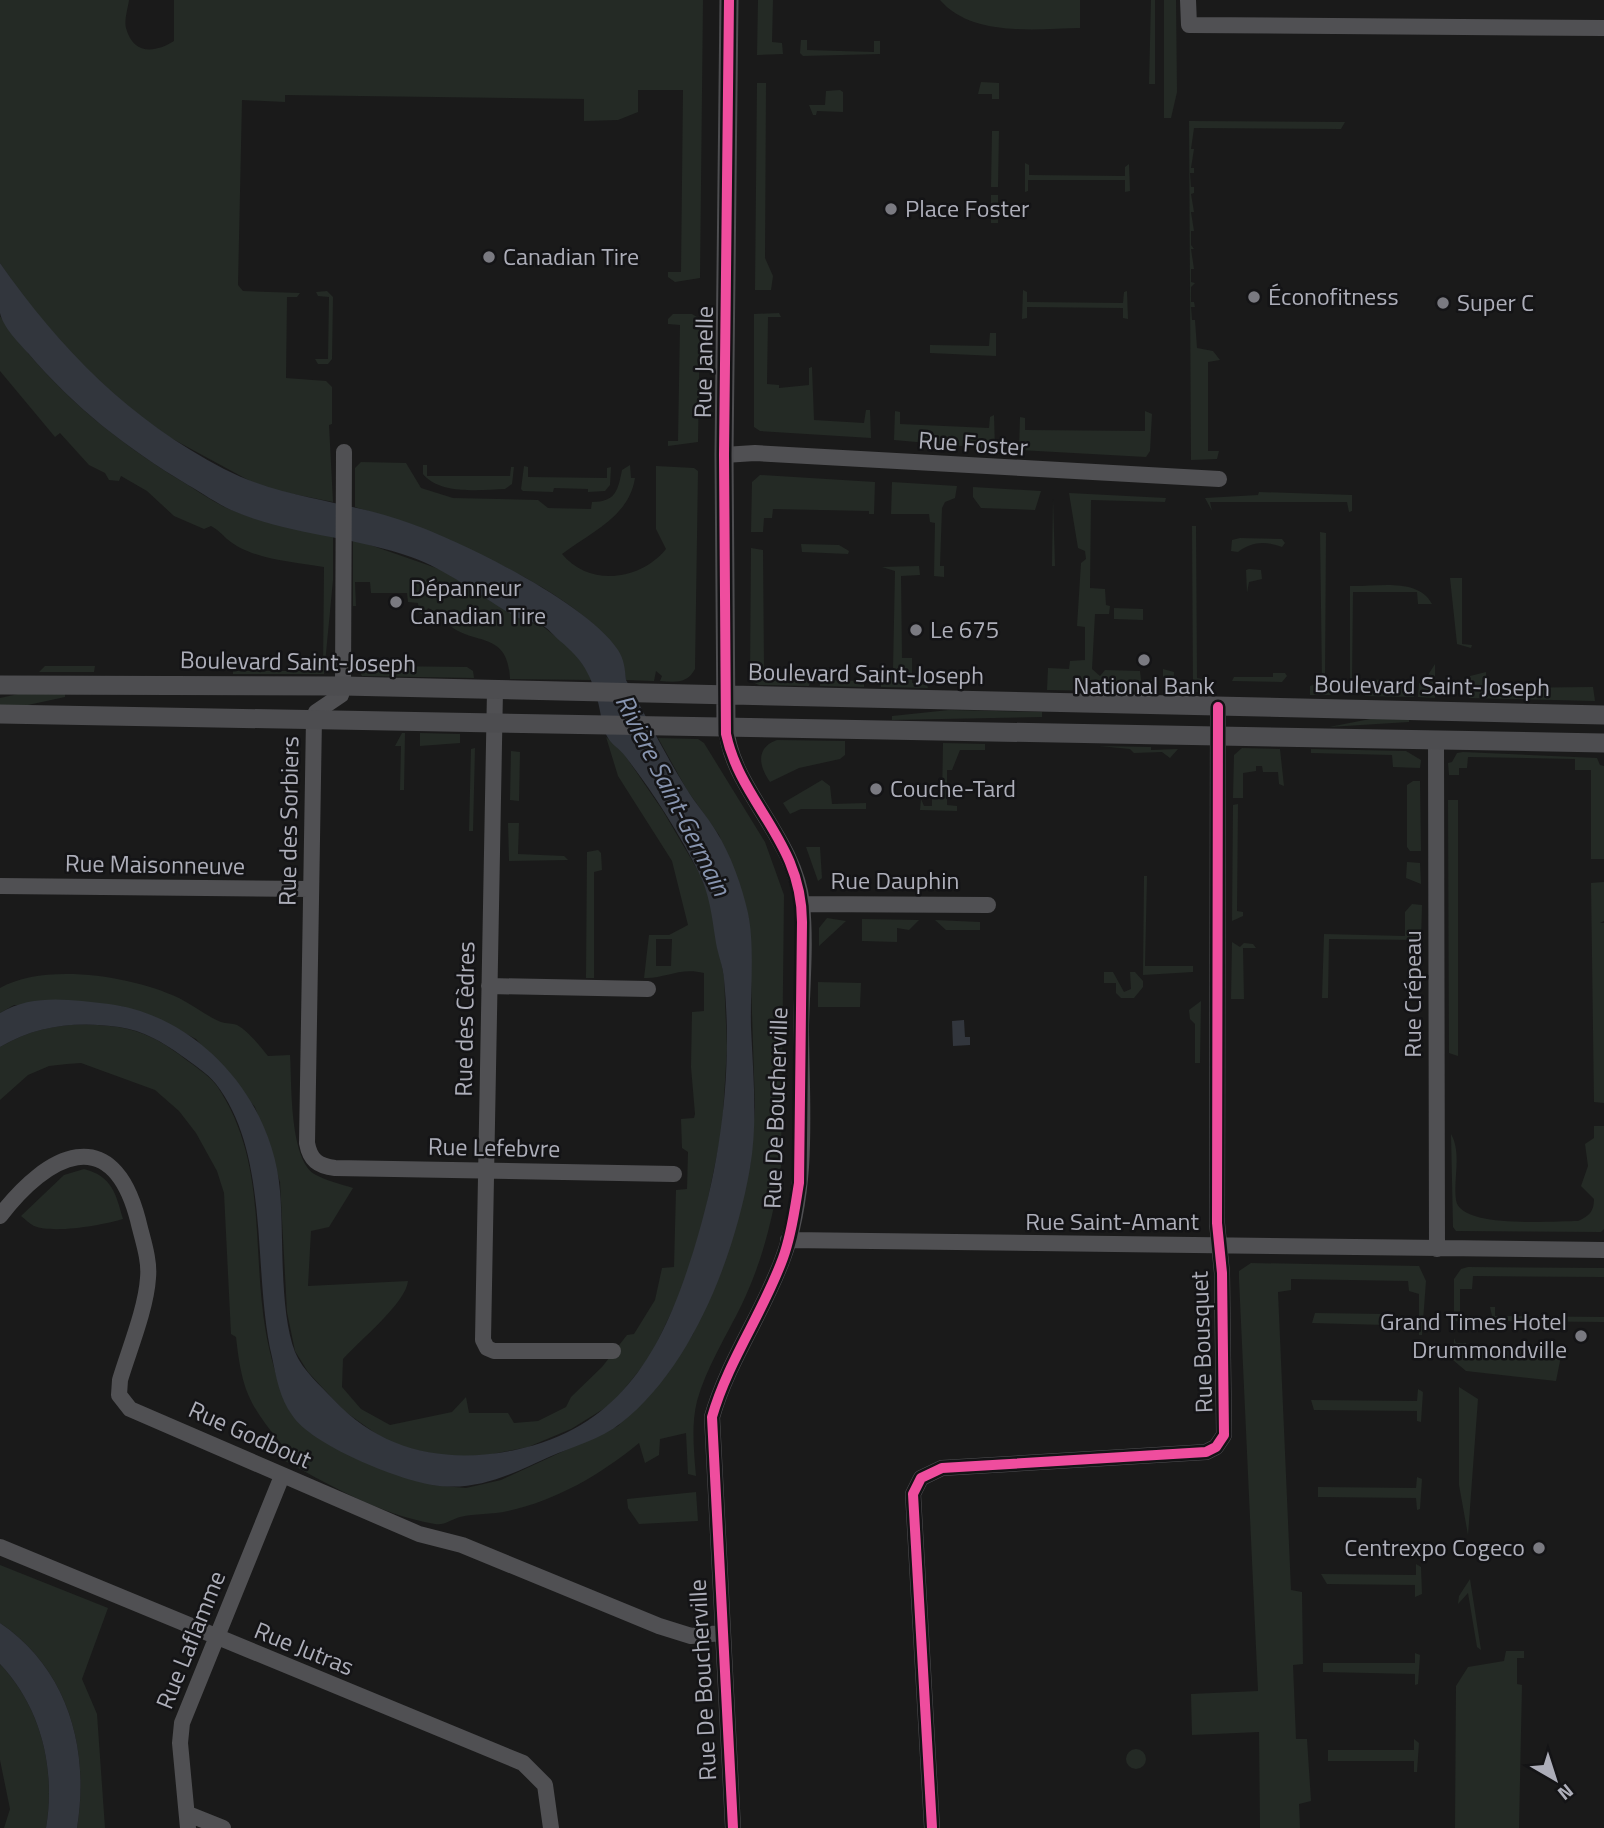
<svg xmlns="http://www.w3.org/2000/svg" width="1604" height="1828" font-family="'Titillium Web',sans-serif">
	<rect width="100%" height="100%" fill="#1a1a1a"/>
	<path fill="#242a25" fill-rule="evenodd" d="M0,0H129C128,8 124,20 126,28C133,55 155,53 174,41V0H703L700,278L675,282L668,277V272H681L683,90H638V112L618,120L584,121V99L285,95V102L242,100L238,285L243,291L300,293L297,297H287L286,378L326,381L332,387V424L329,425L333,502L263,488L169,437L120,401L66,349L30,307L0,263Z
		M758,0H773L772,42L782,43L783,54L757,55Z
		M940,0H1080V28C1035,29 972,37 940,0Z
		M1151,0H1155V84H1149Z
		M1164,0H1176L1177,92L1171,118H1164Z
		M801,40H807V50L874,52V41H880V54L803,56L800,53Z
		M981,82L999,83V99H992V94H978Z
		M757,83H766V86L765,258L773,276L771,290H755Z
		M840,90L843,92V112L817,111L816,115H813L809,105H825L826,91Z
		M1189,121L1345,122L1341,129L1194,128L1191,149H1194L1191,168H1194V173H1190L1191,187H1194V193L1191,194L1194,212H1191L1194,231H1191V245L1194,249H1191L1194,269H1191V282L1195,283L1191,287V302H1194L1195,307H1191L1192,320H1195L1197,348L1213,351L1220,360L1208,362V451H1219L1217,459L1191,460Z
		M992,131H999L998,187H991Z
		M1025,163L1029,165V175L1125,176V167L1129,164L1130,191L1125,192V180H1028V191L1025,192Z
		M991,195H998V223H991Z
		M1023,290L1027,292V302L1123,303L1124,292L1127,291L1128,319L1123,318V308L1027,307V318L1022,319Z
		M327,291L333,297L332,359L328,364H318L315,359H328L329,297L318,296L316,292Z
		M779,313L781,317H768L767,384L779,385V388L809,385V368L812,367L814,420L864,423L866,410H870L871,438L760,431L754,427V314Z
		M673,314H692L700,319L698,442L668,446V441H678L680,325L668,324V319Z
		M0,316C49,387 111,438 183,482C198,491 213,502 229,509C263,523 297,530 333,535V580L324,674H233V671H323L324,567C294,562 252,560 227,539C222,534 218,530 211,526L204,529L174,516L147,491L121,476L119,481L109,480L105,473L89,465L60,433L55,437L0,371Z
		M990,333H996V356L930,353V345L989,346Z
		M895,411L900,412V424L989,428L990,417L994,415L995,449L894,440Z
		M1145,411L1152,414L1150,451L1146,457L1019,450L1020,417L1025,418V430L1145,431Z
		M361,462L406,463L421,488L453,498L538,500L548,508L591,509L592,502C616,502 618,490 622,470L630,465L631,478H635C629,517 591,532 562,554C589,587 640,581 666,549L656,529V466L694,468L698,471L695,669C687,684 675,682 660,681L662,676L656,671L654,681L626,680C623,602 420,526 355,507V468Z
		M423,465H427V476H510L511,467H514L512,484L505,489C481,490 440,495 423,474Z
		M524,466L528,467V477L607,478V468L611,467L610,485L605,491L588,492V489L554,488L553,492L523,491L521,489Z
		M760,475L875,482L874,514H869V511L773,509L772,518H764L763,532H751L752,482Z
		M892,482L957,486L955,498L945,502L942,508L940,566H944V577L934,576L935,523L930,522L929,514H891Z
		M973,487L1041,491L1035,510L981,508L973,497Z
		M1259,492L1352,495V511L1349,512L1347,502H1210L1212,511L1205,498L1258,495Z
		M1069,493L1166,498L1165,502L1091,500L1090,588L1105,589L1106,605L1110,606L1109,614H1095L1092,669L1100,676L1105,670L1140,671L1141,680H1156V692L1047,690L1048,668L1069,669L1070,661L1085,660V627L1077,626L1081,563L1086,559L1085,551L1078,548Z
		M1053,499L1055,566H1052Z
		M1192,526H1196L1197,678L1202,679V690L1209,693L1193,692Z
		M1320,532L1326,533L1325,679L1331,695H1310V686L1322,682Z
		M1240,538L1282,539L1285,543L1282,547C1266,541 1252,541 1238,552L1231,551L1232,540Z
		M353,539L442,570L523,621L541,625L574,651L593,680L510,679C508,630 474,646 449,625C439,617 444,615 428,608L425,615L419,613L418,603L408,602L407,593H371L370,582H355L356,606H353Z
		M801,544L839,545L849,551L848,554L802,552Z
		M751,548L763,550L764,668L761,676L767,674V678L772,680H825L826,668H831L832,680L860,681V677H864V687L820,686V682H810L809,686L759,685L750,681Z
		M919,566L920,575L901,576L902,658H912V683L927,685L928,688L881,687V672L893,670L895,571L882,567Z
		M1249,569L1261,570L1262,579L1249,582L1247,593L1246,570Z
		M1450,578H1462V644L1472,645L1471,648L1457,644Z
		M1350,586C1376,587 1418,577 1432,604H1418L1417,592H1353L1352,684L1350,686Z
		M1114,608L1143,609V620L1114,619Z
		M353,660L366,670L372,663L382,666L467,667L473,671L474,678L362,676Z
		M1435,664V698L1418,697L1419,683H1423Z
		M45,666H95L94,672H39Z
		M1163,669L1174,672L1173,692H1163Z
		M1486,672V688L1593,687L1595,701L1469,698L1470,676Z
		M1273,673H1285L1287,676L1282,682L1232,681L1234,677H1273Z
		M1365,679L1415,682L1414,697L1365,696Z
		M18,694H65V697L28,705H0V698Z
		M949,710L1042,712V717L892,720V716Z
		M1370,719H1409V722L1329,727Z
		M402,733H405L404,790H400L401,746H395Z
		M420,733L460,734V743L420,746Z
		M606,737L622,751L663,811L700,874L709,897L724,977L727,1048L722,1130L704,1218L682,1290L650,1357L613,1403L571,1429L528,1447L483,1456H449L411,1450L385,1440L344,1411L308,1372L295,1351L287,1312L280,1182L255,1107L196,1039L155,1018L120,1006L14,1005L0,1013V988C45,962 133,976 179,998C193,1005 206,1016 221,1022C226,1024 233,1023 237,1025C248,1031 260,1046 268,1056L290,1055C292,1083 289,1161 316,1175C327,1181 341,1184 353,1188L329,1227L311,1231L308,1286L408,1281C406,1303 359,1341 343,1359L342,1387L361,1409L390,1425L452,1412L466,1397L469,1413H508L514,1423L538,1421L566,1407L571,1397L602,1367L627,1335L634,1334L655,1300L662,1268L674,1267L676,1190L687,1189L688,1152L682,1148L681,1119L694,1118L695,1114L691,1067L692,1012L704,1011V973C679,967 665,979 644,978L649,935H669L688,925L672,861L618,776ZM656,939H672L671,966H656Z
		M658,738L698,739L704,743L765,842L784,895L781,1166C774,1214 763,1260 742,1304C727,1335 706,1368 697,1401C691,1426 694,1451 696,1476L688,1474L686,1433L660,1439L659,1455L645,1463L639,1443C600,1475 557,1500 508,1511C492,1515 475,1513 460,1517C452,1519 444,1526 435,1524C380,1515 326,1483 278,1457L284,1447C249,1405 242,1391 236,1337L231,1334L224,1193L217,1171L196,1133L179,1111L155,1090L81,1063L67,1064L49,1066L28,1075L0,1100V1047C37,1025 76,1021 118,1027C143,1031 159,1040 180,1055C191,1064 208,1074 217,1086C268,1162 251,1247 266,1333C270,1356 277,1378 284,1400L432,1485L466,1488L501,1480L618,1426L666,1375L693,1334L750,1167L755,1107L749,919L719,835L687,790Z
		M777,740L845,741V755L840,759L799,768L770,782C759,766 755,748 777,740Z
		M943,743L985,744V750H960L952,770H947V805L957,806V811L920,810L921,799L924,806H932V798L942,799Z
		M1099,746L1151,747V750L1178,749L1170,758L1162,752L1134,753L1130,749Z
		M475,748L473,831H469L471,749Z
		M1242,748L1280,749L1284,786L1279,784L1278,772H1263L1262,766H1256V771L1243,773V798H1233L1234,755Z
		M1311,749L1406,751L1421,760L1420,768L1393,767L1392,755L1311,753Z
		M511,751L520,752L519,801L510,800Z
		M1463,752L1597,758L1600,765L1604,766V859H1591V770H1575V759L1468,757L1467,768H1459V775H1449L1448,763L1452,762L1457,753Z
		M822,780L830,786L832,804L866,803V809H801L790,814L783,803Z
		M1413,781H1420L1421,851H1410L1407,847V785Z
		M1448,800H1458V1056L1449,1053Z
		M1238,804L1237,911L1243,912V916L1232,921L1233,805Z
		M508,823H519L518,854L564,856L568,860L509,861Z
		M806,847H820L822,878L818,881Z
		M598,850L601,853L602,870L594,872V978H586L587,852Z
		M1407,862L1420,863L1421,884L1406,878Z
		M172,863H220V867H171Z
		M1144,876H1147L1145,966H1193V972L1143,975Z
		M1604,882V921L1600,923H1604V1103L1594,1102L1591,883Z
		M1412,904L1422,905L1421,940L1329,939L1328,998H1322L1324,934L1405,936V912Z
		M827,918L846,921L819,946V928Z
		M862,919L919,920L909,930L897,928V942L862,941Z
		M935,920L980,922V930H946Z
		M1232,942L1240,947L1244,943L1253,944L1256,948H1243L1244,999H1231Z
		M1104,972H1113L1124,992L1131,989L1130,972H1135L1143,981V987L1134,998H1121L1116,993V983H1104Z
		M818,982L861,983L860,1007H818Z
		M1201,1001L1200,1063H1195V1024L1190,1019L1189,1010Z
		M1594,1126H1604V1229L1601,1232L1456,1231L1453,1227L1451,1134C1462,1153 1453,1179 1456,1200C1460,1229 1553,1221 1578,1221C1589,1216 1594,1212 1594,1199L1581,1186L1588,1166L1585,1144L1594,1138Z
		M84,1169C112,1176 116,1194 123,1219C103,1225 54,1234 34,1226C30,1224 25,1219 21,1216L64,1175Z
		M1251,1263L1419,1266L1426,1281L1422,1335H1419V1294L1409,1291L1408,1281L1291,1279V1290L1278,1292L1291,1590L1302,1592L1303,1664L1293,1665L1296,1739H1307L1311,1801L1299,1804L1300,1828H1260L1259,1732L1192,1735L1191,1694L1258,1691L1239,1279V1271Z
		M1468,1267L1604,1268V1277L1473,1276L1472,1289H1460V1318L1471,1322L1454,1321V1279L1461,1269Z
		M1490,1307H1495V1316L1604,1317V1322L1493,1321Z
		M1315,1313L1384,1314L1386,1325L1312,1323Z
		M1454,1338L1456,1343H1466V1350L1562,1351L1556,1381L1466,1371L1453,1360Z
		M1459,1387L1478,1399L1468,1535L1459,1485Z
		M1418,1389L1423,1392L1421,1422L1417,1421V1411L1314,1410L1311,1400L1417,1401Z
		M1417,1477L1422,1479L1420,1509L1417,1510L1416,1498L1318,1497V1487L1416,1488Z
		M696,1492L698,1521L639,1524L628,1508L627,1499Z
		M1416,1564L1421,1567L1422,1594L1415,1597V1585L1327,1584L1321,1574L1416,1575Z
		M0,1565L108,1608L82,1679L97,1714L105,1828H77C90,1749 68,1669 0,1623Z
		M1470,1579L1481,1650L1477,1647L1468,1593L1458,1604L1459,1596Z
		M1506,1651H1524V1658H1517V1684L1522,1685L1519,1828H1455L1456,1686L1468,1667L1504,1661Z
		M1415,1653L1420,1655L1418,1684L1415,1685V1674L1323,1672V1663H1415Z
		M0,1664C41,1707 56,1769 46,1828H4L10,1809L0,1760Z
		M1414,1739L1419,1743L1417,1772H1414V1761H1328V1750H1414Z
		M1126 1759a10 10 0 1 1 20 0a10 10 0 1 1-20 0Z"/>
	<path fill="#32363d" d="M0,263C60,349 130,420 224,469C285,500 348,500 412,524C465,543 587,603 618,650C624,659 625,669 626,680C646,716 664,753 686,788C695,803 707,816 716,831C731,855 742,886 748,913C755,946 750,992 751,1027C753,1074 758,1122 750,1168C735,1255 692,1368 621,1423C601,1439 572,1447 549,1457C510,1475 476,1492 432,1485C397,1479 311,1445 292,1415C280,1399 276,1377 272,1357C252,1273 271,1155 216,1084C207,1073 193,1064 182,1056C161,1041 144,1031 119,1027C77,1021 37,1025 0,1047V1013C33,993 72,1000 109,1004C200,1016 273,1100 280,1191C284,1237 279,1310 295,1352C303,1371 320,1385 334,1400C382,1452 448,1464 515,1450C624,1427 664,1346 694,1249C721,1162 733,1070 724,979C723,966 718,955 716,943C712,918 710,894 698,871C678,831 652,791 625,756C620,749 612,745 608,738C602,729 601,713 598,702C591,674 582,659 560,641C554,636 549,629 542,625C534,622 526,622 518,618C482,598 450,571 411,557C352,536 288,535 231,510C216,503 202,493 188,485C125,447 75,408 28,353C18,342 3,327 0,313C0,298 0,278 0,263Z
		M964,1020L965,1037H970V1045L953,1046L952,1021Z
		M0,1623C68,1669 90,1749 77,1828H46C56,1769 41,1707 0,1664Z"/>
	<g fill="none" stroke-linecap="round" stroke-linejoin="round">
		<path stroke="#505053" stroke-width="16" d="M1188,0L1189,25L1604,28
			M344,452L343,686L341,695L316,712L314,718L307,1143C310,1160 318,1166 335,1168L674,1174
			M724,455L755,453L1219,479
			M495,690L483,1340L487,1348L494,1351H613
			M726,725C729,787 795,836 802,904C806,944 802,986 801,1026C801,1101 810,1186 783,1258C763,1313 728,1361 712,1417L733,1828
			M1436,739L1437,1249
			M0,886L310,889
			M802,904L988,905
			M489,986L648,989
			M0,1216C47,1154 112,1120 138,1220C142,1238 150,1259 148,1278C146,1309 129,1350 120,1380L119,1395L130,1409L419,1534L462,1545L659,1626L691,1636L721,1633
			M788,1240L1604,1250
			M0,1547L523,1763L545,1785L551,1828
			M188,1814L223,1828
			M188,1828L180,1743L182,1723L282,1476
			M932,1828L913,1494L921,1478L942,1468L1206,1452L1216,1447L1224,1435L1222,1273L1217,1223L1218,707"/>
		<path stroke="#4d4d50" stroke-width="19" d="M0,685L343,686L1604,715
			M0,714L1604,743
			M726,725L724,455L729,0"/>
		<defs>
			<path id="cycleway" d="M729,0L724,455L726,734C741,804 802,841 802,922L799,1183C795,1207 792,1234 783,1258C763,1313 728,1361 712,1417L733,1828
				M932,1828L913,1494L921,1478L942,1468L1206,1452L1216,1447L1224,1435L1222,1273L1217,1223L1218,707"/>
		</defs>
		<use href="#cycleway" stroke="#141416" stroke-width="15"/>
		<use href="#cycleway" stroke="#ef4d9e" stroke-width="10"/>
	</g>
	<g fill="#7a7a81" stroke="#141416" stroke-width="2.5">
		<circle cx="891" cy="209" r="7"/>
		<circle cx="489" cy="257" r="7"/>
		<circle cx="1254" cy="297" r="7"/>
		<circle cx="1443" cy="303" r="7"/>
		<circle cx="396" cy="602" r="7"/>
		<circle cx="916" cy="630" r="7"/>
		<circle cx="1144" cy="660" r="7"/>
		<circle cx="876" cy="789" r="7"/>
		<circle cx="1581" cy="1336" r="7"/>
		<circle cx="1539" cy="1548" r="7"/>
	</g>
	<g text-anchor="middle" stroke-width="5" stroke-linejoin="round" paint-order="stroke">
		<g font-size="24" fill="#adaeb9" stroke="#141416" text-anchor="start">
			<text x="905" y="217">Place Foster</text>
			<text x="503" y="265">Canadian Tire</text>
			<text x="1268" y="305">Éconofitness</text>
			<text x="1457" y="311">Super C</text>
			<text x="410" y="596">Dépanneur<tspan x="410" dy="28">Canadian Tire</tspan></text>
			<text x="930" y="638">Le 675</text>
			<text x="1144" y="694" text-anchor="middle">National Bank</text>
			<text x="890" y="797">Couche-Tard</text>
			<text x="1567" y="1330" text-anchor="end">Grand Times Hotel<tspan x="1567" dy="28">Drummondville</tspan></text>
			<text x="1525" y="1556" text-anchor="end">Centrexpo Cogeco</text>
		</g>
		<g font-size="24" fill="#adaeb9" stroke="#141416">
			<text transform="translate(704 362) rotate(-89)" y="8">Rue Janelle</text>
			<text transform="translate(973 444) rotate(4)" y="8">Rue Foster</text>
			<text transform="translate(298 662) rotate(1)" y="8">Boulevard Saint-Joseph</text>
			<text transform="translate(866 674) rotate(1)" y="8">Boulevard Saint-Joseph</text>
			<text transform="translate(1432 686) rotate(1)" y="8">Boulevard Saint-Joseph</text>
			<text transform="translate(289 821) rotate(-89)" y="8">Rue des Sorbiers</text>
			<text transform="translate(155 865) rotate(1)" y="8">Rue Maisonneuve</text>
			<text x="895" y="889">Rue Dauphin</text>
			<text transform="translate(1413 994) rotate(-90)" y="8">Rue Crépeau</text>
			<text transform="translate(465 1019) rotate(-89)" y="8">Rue des Cèdres</text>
			<text transform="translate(776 1108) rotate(-88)" y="8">Rue De Boucherville</text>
			<text transform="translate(494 1148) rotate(1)" y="8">Rue Lefebvre</text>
			<text x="1112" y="1230">Rue Saint-Amant</text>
			<text transform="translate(1202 1342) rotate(-92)" y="8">Rue Bousquet</text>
			<text transform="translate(250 1435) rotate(24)" y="8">Rue Godbout</text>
			<text transform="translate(191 1640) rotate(-68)" y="8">Rue Laflamme</text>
			<text transform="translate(304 1649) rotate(22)" y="8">Rue Jutras</text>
			<text transform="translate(703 1680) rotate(-93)" y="8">Rue De Boucherville</text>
		</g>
		<g font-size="26" font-style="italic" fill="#8895b0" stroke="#141416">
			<text transform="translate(673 795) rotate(63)" y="9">Rivière Saint-Germain</text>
		</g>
	</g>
	<g transform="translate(1555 1779) rotate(141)" stroke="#141416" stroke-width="5" paint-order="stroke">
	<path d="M0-5L12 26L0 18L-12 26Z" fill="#adaeb9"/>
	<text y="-10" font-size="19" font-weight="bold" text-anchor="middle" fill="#adaeb9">N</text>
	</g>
</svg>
